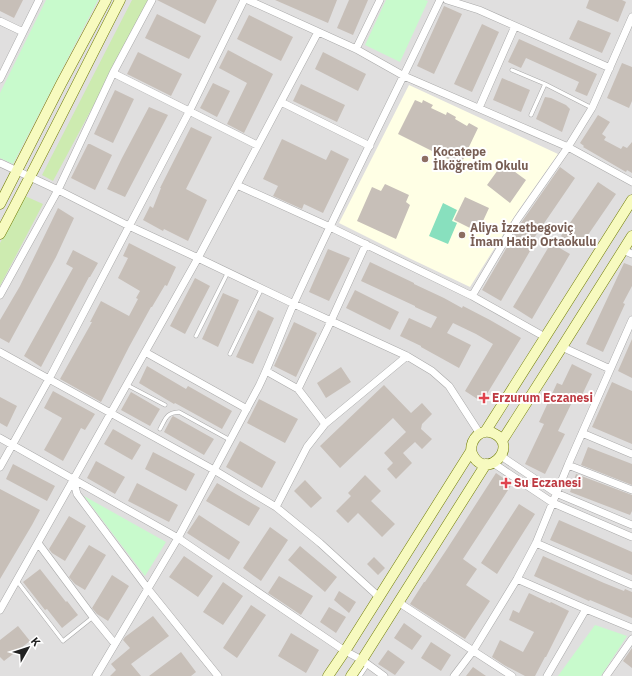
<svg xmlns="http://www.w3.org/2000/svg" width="632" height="676" font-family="'IBM Plex Sans',sans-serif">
	<rect width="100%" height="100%" fill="#f2efe9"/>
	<path fill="#e0dfdf" d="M0,0H632V676H0Z"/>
	<path fill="#ffffe5" d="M409,85L558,154L518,211L470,287L411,259L339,223Z"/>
	<path fill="#cdebb0" d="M132,0H150L53,181L42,175Z
		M25,196L43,204L0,286V243Z"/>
	<path fill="#c8facc" d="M46,0H98L13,164L0,158V93Z
		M386,0H425L428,1L400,62L365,45Z
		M84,496L166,542L145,576Z
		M595,625L627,636L601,676H558Z"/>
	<path fill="#88e0be" d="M443,203L457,210L452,221L457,223L448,244L429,236Z"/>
	<path fill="#c7bfb8" d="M0,0H23L14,18L0,11Z
		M157,0H217L205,24Z
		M275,0H337L328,23Z
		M349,0H368L353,35L337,28Z
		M589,0H622L626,2L618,22L586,8Z
		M444,6L462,14L434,74L417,66Z
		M157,14L201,36L189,59L145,38Z
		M249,15L293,37L281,61L237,39Z
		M578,20L611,33L602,53L569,39Z
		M482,24L499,32L472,92L454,84Z
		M519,39L597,74L587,96L575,91L579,82L526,58L521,68L508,62Z
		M228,50L273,74L244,133L227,124L247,83L219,68Z
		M138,52L182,74L171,96L127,74Z
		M323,52L366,74L358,91L315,69Z
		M622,63L632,67V101L629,108L607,98Z
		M502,78L530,90L521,112L493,100Z
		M213,83L230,91L217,117L200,108Z
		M301,84L345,105L337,122L293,101Z
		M115,90L134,99L113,143L94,134Z
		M545,97L551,98L566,105L570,109L562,132L536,119Z
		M415,100L422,103L423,100L433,105L431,108L446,115L447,112L456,117L455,119L467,126L469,123L478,128L467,151L468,152L465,158H464L460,165L398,134Z
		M149,107L168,115L125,197L107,189L122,158Z
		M598,115L610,122L602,134L606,137L604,140L621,149L623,146L627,148L632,142V173L627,170L626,172L583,147L584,146L580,143Z
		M191,127L212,137L186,189L207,200L188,241L164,229L163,231L143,220L150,206L153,208L161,188H160Z
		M282,139L326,160L331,150L349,159L323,213L304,204L302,209L273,196L278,186L263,179Z
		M88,144H90L112,155L95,190L71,178Z
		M503,163L526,180L510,203L487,185Z
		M560,167L575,178L534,238L537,239L501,301L482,290L521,223Z
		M598,182L616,194L579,248L561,236Z
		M385,184L409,195L406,202L410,205L396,239L357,221L372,187L381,191Z
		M465,197L489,208L478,232L454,220Z
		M58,208L74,218L56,257L9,343L0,338V320L20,286Z
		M129,243L176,267L167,286L165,285L152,307H151L129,347L101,402L60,379L92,322H90L101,301L129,316L138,299L136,298L140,291L118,278L128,258L123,256Z
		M551,243L570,254L532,319L513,307Z
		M328,249L350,258L329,301L309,292Z
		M73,250L98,263L90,277H89L41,367L24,356L73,268L66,264Z
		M370,262L414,283V284L444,298L462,308L463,306L490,320L521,338L482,402L465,391L493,344L476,334L453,323L447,333L471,345L459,368L421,347V346L400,336L409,318L431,328L437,317L415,307V306L361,281Z
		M624,263L632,266V286L623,303L625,304L603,352L586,344Z
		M195,278L210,286L185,334L170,326Z
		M355,290L399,312L390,330L346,308Z
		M223,293L239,300L218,347L202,339Z
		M258,310L274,318L253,364L236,357Z
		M294,322L317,333L296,377L274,366Z
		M632,339V378L618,371Z
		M572,364L592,374L582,395L577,392L558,431L565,434L545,474L525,464L544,424L539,422L557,383L562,385Z
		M147,366L186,389L188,386L232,411L222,429L175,403L174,404L139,383Z
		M341,367L351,382L326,398L317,383Z
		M612,382L632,391V444L592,427Z
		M384,385L411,413L422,403L432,414L422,424L421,429L432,439L422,449L415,442L403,453L412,463L396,479L387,469L393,463L384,453L406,432L393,418L340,468L320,446Z
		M53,391L95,414L85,430L81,428L63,461L44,450L62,418L44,408Z
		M131,392L160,409L150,426L121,410Z
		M0,397L17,406L7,427L0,423Z
		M259,399L298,419L285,443L247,423Z
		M173,416L214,439L204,455L164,432L172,417Z
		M113,429L141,445L132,460L104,444Z
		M240,441L276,462L262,488L226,467Z
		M588,447L632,464V485L581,465Z
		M153,452L195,474L186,491L145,469Z
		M96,461L125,477L115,494L87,478Z
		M13,464L55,486L47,501L6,479Z
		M496,473L512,484L463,559L477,569L466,585L490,601L465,639L410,604L424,582H425L447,549Z
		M576,474L632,495V511L630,515L570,492Z
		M365,475L381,491L371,501L395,524L382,537L358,513L348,523L336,511L351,496L348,493Z
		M305,480L322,498L311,508L294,491Z
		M137,483L178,505L169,522L128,501Z
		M217,483L260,508L249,526L206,501Z
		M0,489L40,510L32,525L0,579Z
		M519,504L535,514L497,574L481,563Z
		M199,515L240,542L229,560L187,533Z
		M69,516L86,526L65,561L52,553L49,549Z
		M559,520L632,552V575L550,540Z
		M270,527L288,540L261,581L243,568Z
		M89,545L106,555L85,590L75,584L69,577Z
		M300,546L337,577L325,592L288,560Z
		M184,556L213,576L198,597L169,577Z
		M543,556L604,583L624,591L625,589L632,592V618L590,600L589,601L534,576Z
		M374,557L385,568L378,575L367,564Z
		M40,569L66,602L67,601L78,615L62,628L47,609L45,610L23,582Z
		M112,575L129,586L108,621L97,614L92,608Z
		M279,576L313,596L301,615L268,593Z
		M223,582L243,596L223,625L203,612Z
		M339,591L356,602L349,613L334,600Z
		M529,593L550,603L551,602L569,611L546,657H545L535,676H525L504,665L492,657L500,640L523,652L534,632L509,620L513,610L519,613Z
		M251,605L266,615L237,658L223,648Z
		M329,607L346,617L336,633L320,622Z
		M153,616L169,636L131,664L141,676H110L116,670L111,664L130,648L123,640L125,637Z
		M404,623L422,636L412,650L394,638Z
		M18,626L30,641L4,661L0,657V640Z
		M291,633L319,650L306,673L278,656Z
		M431,642L451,655L441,671L421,658Z
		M632,648V668L623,661Z
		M388,650L405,662L395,675L378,664Z
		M181,652L196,672L191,676H149Z
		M473,667L486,676H466Z"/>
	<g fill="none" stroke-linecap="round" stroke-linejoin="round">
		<defs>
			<path id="lane" d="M512,70L545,84L592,108
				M531,115L545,84
				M196,336L228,272
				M230,354L262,288
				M127,385L165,405
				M160,429C166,418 166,413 179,412L230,440
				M17,581L63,641L93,617
				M360,676L368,664"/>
			<path id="street" d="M248,0L356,49L404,76L568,147L632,182
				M447,0L479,10L610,68
				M0,21L23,32
				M356,49L380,0
				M113,73L257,145
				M0,79L39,0
				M281,102L370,146
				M479,108L515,26
				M0,163L58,190L129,226L198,258L294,304L331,321L407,356L432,371L449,386L480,434
				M237,185L330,227L472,296L545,337
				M623,250L632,254
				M0,295L58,190L113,73L152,0
				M472,296L517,220L568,147L592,108L632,17
				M562,347L610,369
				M0,352L214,470L276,507L320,543L379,597
				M145,352L247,409
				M266,371L298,389
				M325,424L298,389L331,321L366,244
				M582,433L632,454
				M0,438L178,538L345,651L362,660L384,676
				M501,456L556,493L632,525
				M493,463L553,503L632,537
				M568,465L632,490
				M0,467L49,379L189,112L244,0
				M73,479L77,494L148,589L218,676
				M276,507L307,447L325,424L407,356
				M38,543L93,617L115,644
				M536,543L632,585
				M517,579L586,609L632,628
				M398,602L512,676
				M0,610L198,258L318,32
				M96,676L178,538L259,386C272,359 282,330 294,303C341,201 392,101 440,0
				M454,676L473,651L517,579L536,543L568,465L632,320
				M547,676L586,609
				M606,676L632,639"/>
			<path id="secondary" d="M0,204L61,84L106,0
				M0,234C41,157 80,78 120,0
				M485,432C534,354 584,277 632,200
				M502,441L562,347L632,236
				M328,676L345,651L471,451C471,439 480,428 493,433C522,446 483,485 471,451
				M351,676L362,660L486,464"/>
		</defs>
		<use href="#lane" stroke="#a9a9a9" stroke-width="4.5"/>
		<use href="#street" stroke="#a9a9a9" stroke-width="8"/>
		<use href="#secondary" stroke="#707d05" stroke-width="11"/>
		<use href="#lane" stroke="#fff" stroke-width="3.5"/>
		<use href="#street" stroke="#fff" stroke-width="7"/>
		<use href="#secondary" stroke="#f7fabf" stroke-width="10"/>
	</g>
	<g fill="#8d6e63" stroke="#fff" stroke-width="1.5">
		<circle cx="425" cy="159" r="4"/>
		<circle cx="462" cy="235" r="4"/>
	</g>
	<g fill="#e0444e" stroke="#fff" stroke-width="1.5">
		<path d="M482 392h4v4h4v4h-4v4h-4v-4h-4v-4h4z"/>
		<path d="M504 477h4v4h4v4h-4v4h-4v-4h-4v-4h4z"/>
	</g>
	<g text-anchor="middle" stroke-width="4" stroke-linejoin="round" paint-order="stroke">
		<g font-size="12" font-weight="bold" fill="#785e54" stroke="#fff" text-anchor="start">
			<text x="433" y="156">Kocatepe<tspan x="433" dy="14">İlköğretim Okulu</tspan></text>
			<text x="470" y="232">Aliya İzzetbegoviç<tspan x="470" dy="14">İmam Hatip Ortaokulu</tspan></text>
		</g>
		<g font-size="12" font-weight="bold" fill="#be3a42" stroke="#fff" text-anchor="start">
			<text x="492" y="402">Erzurum Eczanesi</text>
			<text x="514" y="487">Su Eczanesi</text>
		</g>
	</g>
	<g transform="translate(28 648) rotate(51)" stroke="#ffffff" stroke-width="3" paint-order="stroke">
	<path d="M0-3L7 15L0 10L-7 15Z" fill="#222222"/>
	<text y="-6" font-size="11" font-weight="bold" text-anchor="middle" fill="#222222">K</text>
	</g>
</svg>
